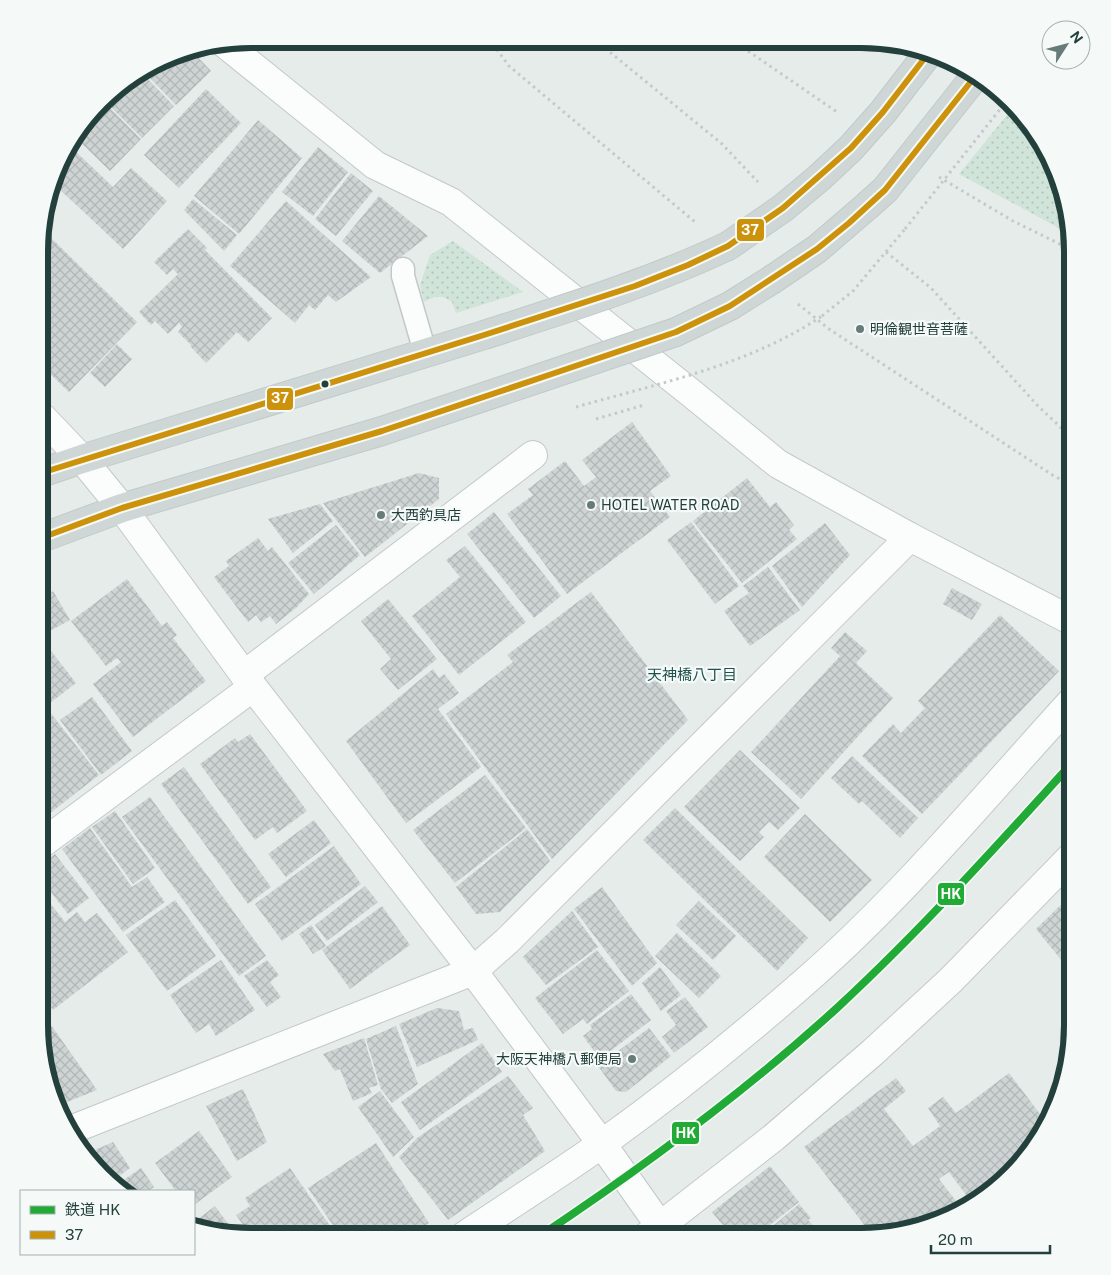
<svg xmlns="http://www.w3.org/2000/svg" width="1111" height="1275" font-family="'Public Sans','Noto Sans JP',sans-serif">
	<defs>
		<pattern id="grass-dots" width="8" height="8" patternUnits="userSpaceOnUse" patternTransform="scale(1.25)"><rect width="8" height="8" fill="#d0e4d9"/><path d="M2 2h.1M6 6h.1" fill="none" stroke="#b2c5bb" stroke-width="1.8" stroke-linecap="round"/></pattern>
		<pattern id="building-cross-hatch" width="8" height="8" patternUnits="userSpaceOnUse" patternTransform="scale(1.25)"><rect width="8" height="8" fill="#ced4d3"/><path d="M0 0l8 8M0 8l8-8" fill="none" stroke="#b1b7b6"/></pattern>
	</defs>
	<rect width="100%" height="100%" fill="#e6ecea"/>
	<path fill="url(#grass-dots)" d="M1011,110L1044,144L1067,208L1070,234L959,174Z
		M453,241L523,292L456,313L452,302C441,294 436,296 424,302L420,285L430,255Z"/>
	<path fill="url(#building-cross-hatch)" d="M187,49H190L211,71L176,105L144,72L179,52L182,54Z
		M142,73L174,106L142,138L104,100L111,91Z
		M206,89L241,123L179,188L144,155Z
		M103,101L141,139L110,171L74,136Z
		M258,120L302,158L239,234L194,196Z
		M71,147L113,187L131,168L167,201L123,249L53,183L63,156Z
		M318,147L348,172L313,216L282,192Z
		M351,173L373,191L336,236L315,219Z
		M379,196L428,236L380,273L342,241Z
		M193,199L237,235L224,251L184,210Z
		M286,201L371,277L336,302L328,295L315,310L309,305L295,323L230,266Z
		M188,229L207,248L205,250L272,318L248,342L237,332L206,363L190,346L191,345L178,332L182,327L179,323L168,334L155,321L151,325L139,312L178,274L173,269L167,275L154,262Z
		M43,230L137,322L69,392L42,366Z
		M117,344L132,359L105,387L90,373Z
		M632,422L671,476L650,491L670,517L567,594L507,514L533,495L528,489L565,461L584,486L596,477L582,460Z
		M419,473L439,478V499L365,557L323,503Z
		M747,478L770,507L776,502L794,525L789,530L797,539L742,583L693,521Z
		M320,504L333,521L293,553L268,519Z
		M494,512L561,596L534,618L467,534Z
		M691,522L739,586L715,604L667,540Z
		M825,523L850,555L802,607L772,566Z
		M336,525L360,555L314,594L288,563Z
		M258,538L268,551L272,547L309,594L297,607L276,624L270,616L261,622L256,615L248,622L214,577L229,566L226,561Z
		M465,546L526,622L459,675L412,616L460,577L446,560Z
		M768,567L800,610L750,646L724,611L749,593L743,586Z
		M127,579L162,626L167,622L177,635L173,638L206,681L133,737L93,684L121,662L117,658L106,666L71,621Z
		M952,588L982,604L972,620L943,604Z
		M53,591L70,620L41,636V598Z
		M591,592L688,720L552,859L446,714L513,662L507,655Z
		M388,599L437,659L398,690L380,669L391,659L361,621Z
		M1000,615L1059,671L922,814L862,756L893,724L901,733L925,708L918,701Z
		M845,632L867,651L856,663L893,698L801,799L751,752L840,656L831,648Z
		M44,642L76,683L41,710V644Z
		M433,669L439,678L444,674L459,693L438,709L481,767L406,823L346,741Z
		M92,697L132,751L101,775L60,720Z
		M50,712L99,775L40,821V720Z
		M250,734L307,811L277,833L273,827L255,840L200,764L235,738L238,742Z
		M740,750L800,808L778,830L769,822L759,832L764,837L740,861L684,807Z
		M852,756L918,818L900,838L862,801L859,804L831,778Z
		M184,767L271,887L248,904L161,784Z
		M485,775L526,828L455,883L413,830Z
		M150,797L266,956L239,976L122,817Z
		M675,808L808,938L777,971L643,840Z
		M115,811L155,868L133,884L92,827Z
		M805,814L872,880L830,922L764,857Z
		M314,820L331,843L286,877L268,854Z
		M90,828L132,887L147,877L165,902L123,932L62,849Z
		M527,829L550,861L500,912L476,914L456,887Z
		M334,846L361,884L282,941L255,904Z
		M55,854L89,898L68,914L39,877L40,865Z
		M365,886L378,902L327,941L315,925Z
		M602,887L657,963L632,986L574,909Z
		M43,894L65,922L77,912L85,922L97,913L128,952L53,1010L39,993V897Z
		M1072,894V963L1067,967L1036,929Z
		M175,900L216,956L167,991L126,935Z
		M699,901L736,936L713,960L676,925Z
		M382,906L410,945L350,989L322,950Z
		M572,911L598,947L546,985L523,957Z
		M311,925L326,946L313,954L299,934Z
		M677,933L721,976L699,998L655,956Z
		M597,950L629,991L587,1024L583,1019L563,1034L535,998Z
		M221,960L255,1010L216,1036L209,1024L196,1033L170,995Z
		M267,960L279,975L270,982L281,997L267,1007L244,976Z
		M660,967L681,995L661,1011L642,983Z
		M631,994L651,1020L600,1059L583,1036L592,1029L590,1025Z
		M685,997L708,1027L674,1053L662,1037L676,1025L666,1011Z
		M437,1008L459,1011L464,1030L473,1028L478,1040L417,1067L399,1024Z
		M46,1018L97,1090L57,1106L46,1079L44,1060L47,1057L42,1049L39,1025Z
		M396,1026L418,1084L392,1103L381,1089L366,1039Z
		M649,1028L671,1056L626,1092L616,1091L598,1066Z
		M364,1038L378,1085L369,1088L372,1093L353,1101L340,1069L335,1071L323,1054Z
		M482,1043L502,1072L420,1130L401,1102Z
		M1009,1073L1046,1122L1037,1142L972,1203L949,1172L939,1179L962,1209L873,1236L804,1147L896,1078L906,1091L884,1109L913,1146L940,1126L928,1108L943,1097L956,1113Z
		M508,1076L533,1108L523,1115L545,1151L448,1220L399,1157L417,1138Z
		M243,1089L267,1142L237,1161L206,1106Z
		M380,1091L414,1137L393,1157L358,1107Z
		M199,1131L232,1177L194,1205V1191H176L155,1163Z
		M113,1142L130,1168L114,1180L88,1153Z
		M376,1143L429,1223L409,1236H340L308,1188Z
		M770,1166L799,1202L756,1236H727L730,1234L712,1212Z
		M141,1168L154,1187L148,1191H124L118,1184Z
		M290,1168L337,1236H243L248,1232L236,1215L250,1206L245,1198Z
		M799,1204L811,1218L808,1220L818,1230L811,1236H761Z
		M215,1206L237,1236L194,1227V1222Z
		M826,1226L834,1236H813L818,1231Z"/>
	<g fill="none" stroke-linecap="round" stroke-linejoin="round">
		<defs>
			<path id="lane" d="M403,269V276L425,352"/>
			<path id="street" d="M224,43L375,165L451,202L691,393L778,464L910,537L1072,621
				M42,417L82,459L122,508L253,687L473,971L602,1144L667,1236
				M244,675L533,455
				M40,845L253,687
				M464,1236C510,1205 558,1175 603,1143C674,1092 742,1037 808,979C904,895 986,795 1072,701
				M647,1236L773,1138L872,1053L951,980L1072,856"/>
			<path id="secondary" d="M68,1131L473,971L507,941L910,537"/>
			<path id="primary" d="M728,246L783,208L819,178
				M773,279L817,249L867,206
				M41,473L82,459L484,335
				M41,538L122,508L382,431L540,378"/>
		</defs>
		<use href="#lane" stroke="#c3c9c7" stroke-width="25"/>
		<use href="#street" stroke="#c3c9c7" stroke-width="30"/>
		<use href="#secondary" stroke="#c2c9c7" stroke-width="30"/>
		<use href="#primary" stroke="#c2cac9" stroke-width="30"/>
		<path stroke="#c2cbca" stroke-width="3" stroke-dasharray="2.5 4" stroke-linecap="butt" d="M489,39L509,66L695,222
			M595,40L721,143L758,182
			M732,40L837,112
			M939,177L1013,221L1072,250
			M886,252L931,288L1038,406L1072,438
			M798,304L829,329L1054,476L1072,485
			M822,316L853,291L905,229
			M596,419L644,405"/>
		<use href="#lane" stroke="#fbfcfc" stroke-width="22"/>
		<use href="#street" stroke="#fbfcfc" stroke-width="28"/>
		<use href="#secondary" stroke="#fbfcfc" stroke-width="28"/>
		<use href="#primary" stroke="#ced7d5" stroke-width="28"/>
		<defs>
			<path id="primary-bridge" d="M819,178L851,148L883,112L927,55
				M867,206L885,190L977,74
				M484,335C568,308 649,283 728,246
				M540,378L676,332L730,306L773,279"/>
		</defs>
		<use href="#primary-bridge" stroke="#c2cac9" stroke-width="30" stroke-linecap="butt"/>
		<path stroke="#c2cbca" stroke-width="3" stroke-dasharray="2.5 4" stroke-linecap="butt" d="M905,229L1005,103
			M576,407C660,383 749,365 822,316"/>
		<use href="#primary-bridge" stroke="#ced7d5" stroke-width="28"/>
		<defs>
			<path id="bus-1" d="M41,473L484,335L635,286L688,265L728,246L783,208L851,148L883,112L927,55
				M41,538L122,508L382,431L540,378L676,332L730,306L817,249L849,223L885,190L977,74"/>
		</defs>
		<use href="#bus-1" stroke="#f5faf8" stroke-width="10"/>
		<use href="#bus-1" stroke="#cd920c" stroke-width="6"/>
		<defs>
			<path id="rail-1" d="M540,1236C642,1168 746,1091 837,1008C920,931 996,847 1072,763"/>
		</defs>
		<use href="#rail-1" stroke="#f5faf8" stroke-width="11"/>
		<use href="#rail-1" stroke="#21ab36" stroke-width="8"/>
	</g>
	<g fill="#677c79" stroke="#f5faf8" stroke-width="2">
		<circle cx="860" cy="329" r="5"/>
		<circle cx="591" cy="505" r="5"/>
		<circle cx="381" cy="515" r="5"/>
		<circle cx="632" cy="1059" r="5"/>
	</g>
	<circle fill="#23403c" stroke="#f5faf8" stroke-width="2" cx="325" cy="384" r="4.5"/>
	<g text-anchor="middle" stroke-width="4.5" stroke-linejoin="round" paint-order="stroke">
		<g font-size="14" fill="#23403c" stroke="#f5faf8" text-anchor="start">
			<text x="870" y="334">明倫観世音菩薩</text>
			<text x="601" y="510">HOTEL WATER ROAD</text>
			<text x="391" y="520">大西釣具店</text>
			<text x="622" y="1064" text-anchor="end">大阪天神橋八郵便局</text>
		</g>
		<g font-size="15" fill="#1f524d" stroke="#f5faf8">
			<text x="692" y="680">天神橋八丁目</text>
		</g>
	</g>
	<path d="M0 0H1111V1275H0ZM251 48H861A203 203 0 0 1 1064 251V1025A203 203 0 0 1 861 1228H251A203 203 0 0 1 48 1025V251A203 203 0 0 1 251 48Z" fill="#f5faf8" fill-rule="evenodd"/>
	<path fill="none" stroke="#23403c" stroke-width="6" d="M251 48H861A203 203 0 0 1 1064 251V1025A203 203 0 0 1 861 1228H251A203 203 0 0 1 48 1025V251A203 203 0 0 1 251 48Z"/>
	<g stroke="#f5faf8" stroke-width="2">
		<rect x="736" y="218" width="29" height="24" rx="5" fill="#cd920c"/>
		<rect x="266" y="387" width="28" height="24" rx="5" fill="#cd920c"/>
		<rect x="937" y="882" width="28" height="24" rx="5" fill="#21ab36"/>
		<rect x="671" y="1121" width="29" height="24" rx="5" fill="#21ab36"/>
	</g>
	<g font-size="14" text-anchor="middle" font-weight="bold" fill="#fff">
		<text x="750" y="235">37</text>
		<text x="280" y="403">37</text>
		<text x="951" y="899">HK</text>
		<text x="686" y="1138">HK</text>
	</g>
	<rect x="20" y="1190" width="175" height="65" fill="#f5faf8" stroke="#a1b0ad"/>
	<rect x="30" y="1206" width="25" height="8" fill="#21ab36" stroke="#a1b0ad"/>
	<text x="65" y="1215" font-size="15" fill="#23403c">鉄道 HK</text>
	<rect x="30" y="1231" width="25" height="8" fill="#cd920c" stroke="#a1b0ad"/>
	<text x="65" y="1240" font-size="15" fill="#23403c">37</text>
	<g transform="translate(1066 45) rotate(54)"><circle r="24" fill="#f5faf8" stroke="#a1b0ad"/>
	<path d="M0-4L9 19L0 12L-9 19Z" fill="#677c79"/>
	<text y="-8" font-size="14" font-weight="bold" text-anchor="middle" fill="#23403c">N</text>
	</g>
	<path d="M931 1245v8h119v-8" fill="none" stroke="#23403c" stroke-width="2.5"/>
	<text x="938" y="1245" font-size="15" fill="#23403c" stroke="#f5faf8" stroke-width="4" paint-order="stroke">20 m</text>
</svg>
